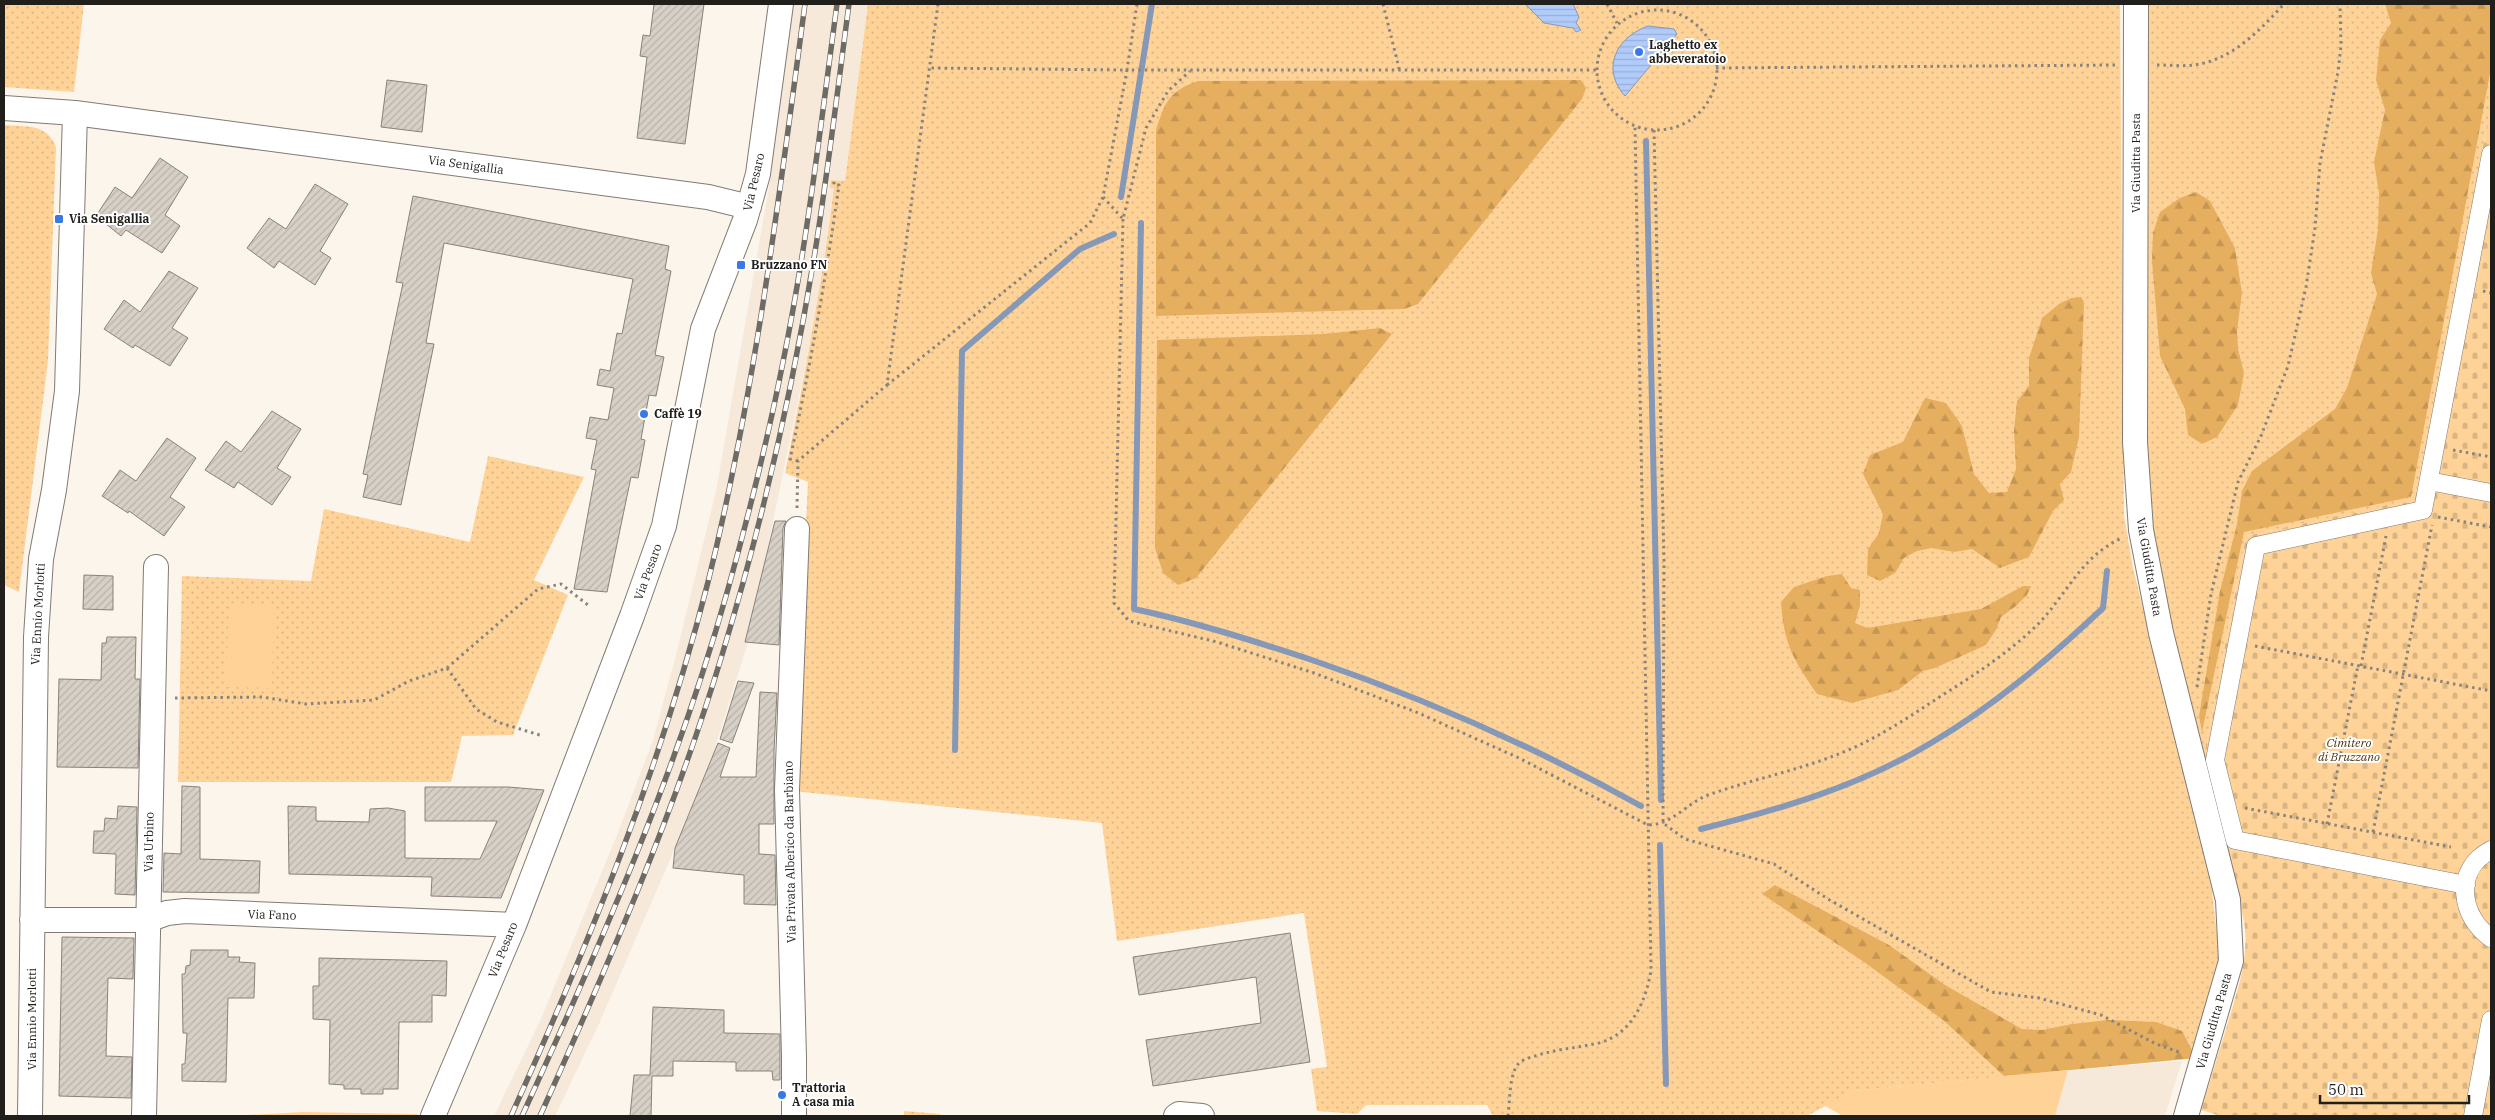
<svg xmlns="http://www.w3.org/2000/svg" width="2495" height="1120" font-family="'IBM Plex Serif',serif">
	<defs>
		<pattern id="grass-dots" width="8" height="8" patternUnits="userSpaceOnUse" patternTransform="scale(1.25)"><rect width="8" height="8" fill="#ffd398"/><path d="M2 2h.1M6 6h.1" fill="none" stroke="#dab582" stroke-width="1.8" stroke-linecap="round"/></pattern>
		<pattern id="forest-firs" width="22" height="20" patternUnits="userSpaceOnUse" patternTransform="scale(1.25)"><rect width="22" height="20" fill="#e6ae5f"/><path d="M5 1l3.5 6h-7zM16 11l3.5 6h-7z" fill="#c59552"/></pattern>
		<pattern id="cemetery-stones" width="16" height="16" patternUnits="userSpaceOnUse" patternTransform="scale(1.25)"><rect width="16" height="16" fill="#ffd398"/><path d="M2 7V4a2 2 0 0 1 4 0v3zM10 15v-3a2 2 0 0 1 4 0v3z" fill="#dab582"/></pattern>
		<pattern id="water-rules" width="6" height="5" patternUnits="userSpaceOnUse" patternTransform="scale(1.25)"><rect width="6" height="5" fill="#b1ccfa"/><path d="M0 2.5h6" fill="none" stroke="#98afd6"/></pattern>
		<pattern id="building-hatch" width="6" height="6" patternUnits="userSpaceOnUse" patternTransform="scale(1.25)"><rect width="6" height="6" fill="#d7d0c7"/><path d="M-1 1l2-2M0 6l6-6M5 7l2-2" fill="none" stroke="#b8b2aa"/></pattern>
	</defs>
	<rect width="100%" height="100%" fill="#fcf5ec"/>
	<path fill="#f6e9da" d="M792,4H868L845,182L832,180L834,188L815,319L748,642L714,751L675,848L599,1024L555,1116H494L540,1021L617,835L653,740L676,655L716,491L770,181Z
		M2182,1061L2165,1116H2055L2068,1070Z"/>
	<path fill="url(#grass-dots)" d="M4,4H84L74,92L4,87Z
		M868,4H2120L2124,515L2133,568L2211,882L2219,952L2211,1018L2196,1058L1853,1091L1807,1116H1493L1487,1105H1366L1357,1114L1317,1111L1311,1069L1327,1067L1304,913L1117,941L1102,823L793,791L808,482L785,473C804,379 822,284 834,188H830L831,180L845,181Z
		M2132,4H2491V105L2415,500L2246,536L2204,755L2167,667L2131,452Z
		M4,125C26,127 47,123 56,147L48,361L19,592L4,585Z
		M488,456L584,477L534,580L568,595L513,735L462,736L451,782H178L182,576L311,581L324,509L470,542Z
		M904,1111L940,1114V1116H904Z"/>
	<path fill="url(#forest-firs)" d="M2385,4H2491V68L2411,497L2244,532L2202,732L2199,716L2220,591L2237,524L2242,491L2252,471L2335,409L2347,388L2377,294L2371,273L2378,229L2379,193L2374,162L2385,110L2376,80L2380,40L2391,23Z
		M1581,80L1586,88L1582,99L1418,304L1404,309L1156,316V130C1165,102 1169,91 1198,81Z
		M2196,192L2210,201L2235,248L2242,293L2237,331L2238,349L2244,373L2238,405L2217,437L2202,444L2188,435L2185,409L2160,356L2152,261L2153,233L2160,212L2180,198Z
		M2081,297L2084,302L2079,437L2071,472L2060,484L2064,500L2053,511L2029,557L2000,568L1972,549L1954,552L1931,548L1917,551L1904,558L1895,573L1880,581L1867,575L1868,549L1879,533L1883,514L1863,474L1870,455L1903,442L1925,398L1946,403L1962,426L1974,474L1989,493L2007,492L2016,469L2014,431L2017,401L2029,386V358L2042,318L2059,304L2071,298Z
		M1380,328L1392,334L1196,578L1178,585L1163,573L1155,548L1157,340L1324,334Z
		M1842,574L1851,588L1860,590V605L1855,623L1867,628L1981,609L2023,586H2031L2027,595L2016,606L2001,617L1996,630L1986,645L1935,668L1923,671L1898,690L1852,703L1817,694C1793,659 1784,645 1781,602L1794,587L1827,576Z
		M1775,885L1889,945L1945,985L2022,1029L2042,1030L2072,1024L2108,1020L2156,1022L2182,1031L2196,1058L2004,1076L1943,1020L1864,962L1762,894Z"/>
	<path fill="url(#cemetery-stones)" d="M2491,105V1116H2221L2201,1110C2210,1082 2218,1054 2227,1026C2237,991 2250,958 2244,921L2204,755L2246,536L2415,499Z"/>
	<path fill="#ffd398" d="M229,603L274,604L272,688L226,687Z
		M2068,1070L2055,1116H1843L1825,1106L1853,1091Z
		M303,1112L418,1114L417,1116H230Z"/>
	<path fill="url(#water-rules)" stroke="#8698b7" d="M1525,4H1573L1579,17L1576,23L1581,30L1576,32L1573,28L1544,23Z
		M1648,26L1674,29L1677,34L1625,96C1600,68 1617,37 1648,26Z"/>
	<g fill="none" stroke-linecap="round" stroke-linejoin="round">
		<path stroke="#8698b7" stroke-width="6" d="M1646,141L1661,800
			M1121,197L1152,4
			M1141,223L1134,609C1195,622 1254,641 1312,660C1429,700 1533,746 1641,806
			M955,750L962,351L1080,249L1114,234
			M1701,829C1781,809 1860,786 1931,743C1994,706 2050,658 2103,608L2107,571
			M1660,845L1666,1084"/>
	</g>
	<path fill="url(#building-hatch)" stroke="#89827a" d="M654,4H704L685,144L637,138L647,57L640,56L643,35L650,36Z
		M387,80L427,85L422,132L381,127Z
		M160,158L188,177L165,215L180,226L162,253L126,230L121,236L96,216L115,187L132,198Z
		M315,184L348,204L320,251L331,258L315,285L279,261L274,268L247,248L269,218L286,229Z
		M413,196L669,246L665,269L671,271L655,355L664,357L656,396L649,395L641,439L645,440L638,478L631,477L607,592L574,589L596,470L591,469L597,440L586,438L590,417L608,420L614,388L597,385L600,369L610,371L617,333L622,334L633,279L444,243L426,343L434,344L401,505L363,497L368,475L363,474L403,283L396,282Z
		M169,271L198,288L172,328L188,338L170,366L135,345L133,348L104,329L124,300L140,312Z
		M272,411L301,429L277,468L291,477L272,505L238,482L234,488L205,470L226,441L241,452Z
		M167,438L196,458L170,497L185,507L164,536L129,511L128,513L102,496L120,470L136,481Z
		M775,521H786L783,528L779,645L745,642Z
		M84,575L113,576V610L83,609Z
		M107,637H136L135,679H140L138,768L57,767L59,679L101,680L102,643H106Z
		M738,681L754,683L732,743L720,739Z
		M760,692L777,693L774,750V824H759V854L775,855L776,905L744,904V875L673,868L675,848L718,743L730,748L720,777H756Z
		M182,786L200,787V859L260,861L259,893L163,892L164,853L181,854Z
		M425,787H508L544,790L501,898L431,896L432,877L289,874L288,806L316,807V821L369,822L370,809L388,808L405,811V858L480,859L497,821H425Z
		M118,806L137,807L135,895L115,894L116,854L93,853L94,831H104L105,818L117,819Z
		M1290,933L1310,1062L1153,1086L1146,1040L1261,1023L1256,977L1139,995L1133,957Z
		M62,937L134,938L133,979L108,978L106,1056L132,1057L131,1098L59,1096Z
		M191,950H228V957H240L239,962L255,963L254,998H228L226,1082L182,1081V1064H185L187,1033H183L182,974H185L186,966L190,965Z
		M319,958L447,961L446,996L432,995V1022H399L398,1089H383V1094H361V1089H344V1085L329,1084L330,1020L313,1019V986H319Z
		M653,1007L724,1010V1033L780,1034V1080H773L772,1071H736V1062L673,1061V1076H652L651,1116H630L634,1075H650Z"/>
	<g fill="none" stroke-linecap="round" stroke-linejoin="round">
		<defs>
			<path id="pedestrian" d="M2429,481L2491,493
				M2491,850C2453,869 2460,917 2491,938
				M2466,885L2235,840L2215,760L2256,546L2423,510L2491,154
				M2473,1116L2491,1020"/>
			<path id="minor" d="M2136,4L2135,442L2141,530L2161,633L2228,900L2231,961L2186,1116
				M4,108L75,113L708,197L749,207
				M32,920H148L167,913L185,911L514,925
				M30,1116L36,637L41,559L54,490L67,391L75,113
				M144,1116L156,567
				M433,1116L514,925L632,616L664,526L703,329L745,220L758,174L781,4
				M794,1116V1057L787,790L797,529
				M1176,1116L1179,1114L1202,1116"/>
		</defs>
		<use href="#pedestrian" stroke="#817b73" stroke-width="19"/>
		<use href="#minor" stroke="#817b73" stroke-width="26"/>
		<path stroke="#88847d" stroke-width="3" stroke-dasharray="2.5 4" stroke-linecap="butt" d="M1137,4L1127,70H1597
			M1383,4L1400,72
			M1607,4L1617,23
			M1597 70a60 60 0 1 1 120 0a60 60 0 1 1-120 0Z
			M2157,65C2171,65 2186,67 2200,64C2235,57 2261,29 2284,4
			M1716,68L2116,65
			M1654,130L1664,560L1663,823L1685,839L1774,864L1828,899L1991,992L2039,998L2101,1015L2156,1044L2182,1053
			M1103,197L1123,219L1146,128L1168,91L1190,71
			M1123,219L1114,603L1129,621L1217,642L1314,673L1416,712L1519,758L1648,825C1672,825 1687,803 1708,795C1756,778 1806,769 1853,748C1884,734 1912,715 1941,696C1973,676 2005,655 2033,629C2066,598 2079,557 2122,538
			M2483,291L2491,293
			M887,385L1090,223L1103,197L1127,70L929,68
			M2453,450L2491,457
			M798,461L790,459C810,368 826,277 839,185H834V180
			M797,508L798,461L887,385L938,4
			M2438,517L2491,527
			M2255,646L2491,691
			M2361,666L2386,536
			M447,668L476,709L497,722L543,736
			M2197,687L2211,594L2238,482L2261,436L2288,366L2306,287L2315,228L2320,163L2338,72L2341,46L2340,4
			M175,698L262,697L306,704L374,700L409,681L447,668L538,589L561,584L588,605
			M2245,808L2451,847
			M2327,824L2358,665
			M2373,832L2432,525
			M1508,1116C1510,1101 1509,1081 1516,1067C1520,1060 1528,1058 1535,1056C1556,1049 1577,1048 1599,1043C1632,1034 1646,1001 1651,970L1635,127"/>
		<use href="#pedestrian" stroke="#fff" stroke-width="18"/>
		<use href="#minor" stroke="#fff" stroke-width="24"/>
		<defs>
			<path id="rail" d="M511,1116C589,943 661,767 708,582C755,392 779,198 805,4
				M522,1116C601,944 677,771 728,589C749,514 768,438 783,362C807,244 821,123 837,4
				M540,1116C608,965 674,814 722,655C762,524 793,388 815,252C828,170 838,87 849,4"/>
		</defs>
		<use href="#rail" stroke="#6e6b65" stroke-width="5.5"/>
		<use href="#rail" stroke="#fff" stroke-width="4" stroke-dasharray="11" stroke-linecap="butt"/>
	</g>
	<g fill="#3879e7" stroke="#fff" stroke-width="2">
		<circle cx="1639" cy="52" r="5"/>
		<rect x="54" y="214" width="10" height="10" rx="2.5"/>
		<rect x="736" y="260" width="10" height="10" rx="2.5"/>
		<circle cx="644" cy="414" r="5"/>
		<circle cx="782" cy="1095" r="5"/>
	</g>
	<g text-anchor="middle" stroke-width="4" stroke-linejoin="round" paint-order="stroke">
		<g font-size="12" font-weight="bold" fill="#211f1b" stroke="#fff" text-anchor="start">
			<text x="1649" y="49">Laghetto ex<tspan x="1649" dy="14">abbeveratoio</tspan></text>
			<text x="69" y="223">Via Senigallia</text>
			<text x="751" y="269">Bruzzano FN</text>
			<text x="654" y="418">Caffè 19</text>
			<text x="792" y="1092">Trattoria<tspan x="792" dy="14">A casa mia</tspan></text>
		</g>
		<g font-size="12" fill="#211f1b" stroke="#fff">
			<text transform="translate(2136 163) rotate(-90)" y="4">Via Giuditta Pasta</text>
			<text transform="translate(466 165) rotate(8)" y="4">Via Senigallia</text>
			<text transform="translate(754 182) rotate(-77)" y="4">Via Pesaro</text>
			<text transform="translate(2149 567) rotate(80)" y="4">Via Giuditta Pasta</text>
			<text transform="translate(648 572) rotate(-70)" y="4">Via Pesaro</text>
			<text transform="translate(38 614) rotate(-87)" y="4">Via Ennio Morlotti</text>
			<text transform="translate(149 842) rotate(-89)" y="4">Via Urbino</text>
			<text transform="translate(790 852) rotate(-91)" y="4">Via Privata Alberico da Barbiano</text>
			<text transform="translate(272 915) rotate(2)" y="4">Via Fano</text>
			<text transform="translate(503 950) rotate(-68)" y="4">Via Pesaro</text>
			<text transform="translate(32 1019) rotate(-90)" y="4">Via Ennio Morlotti</text>
			<text transform="translate(2214 1021) rotate(-74)" y="4">Via Giuditta Pasta</text>
		</g>
		<g font-size="12" font-style="italic" fill="#4e3715" stroke="#fff">
			<text x="2349" y="747">Cimitero<tspan x="2349" dy="14">di Bruzzano</tspan></text>
		</g>
	</g>
	<rect width="2495" height="1120" fill="none" stroke="#211f1b" stroke-width="10"/>
	<path d="M2320 1095v8h149v-8" fill="none" stroke="#211f1b" stroke-width="2.5"/>
	<text x="2328" y="1095" font-size="15" fill="#211f1b" stroke="#ffffff" stroke-width="4" paint-order="stroke">50 m</text>
</svg>
